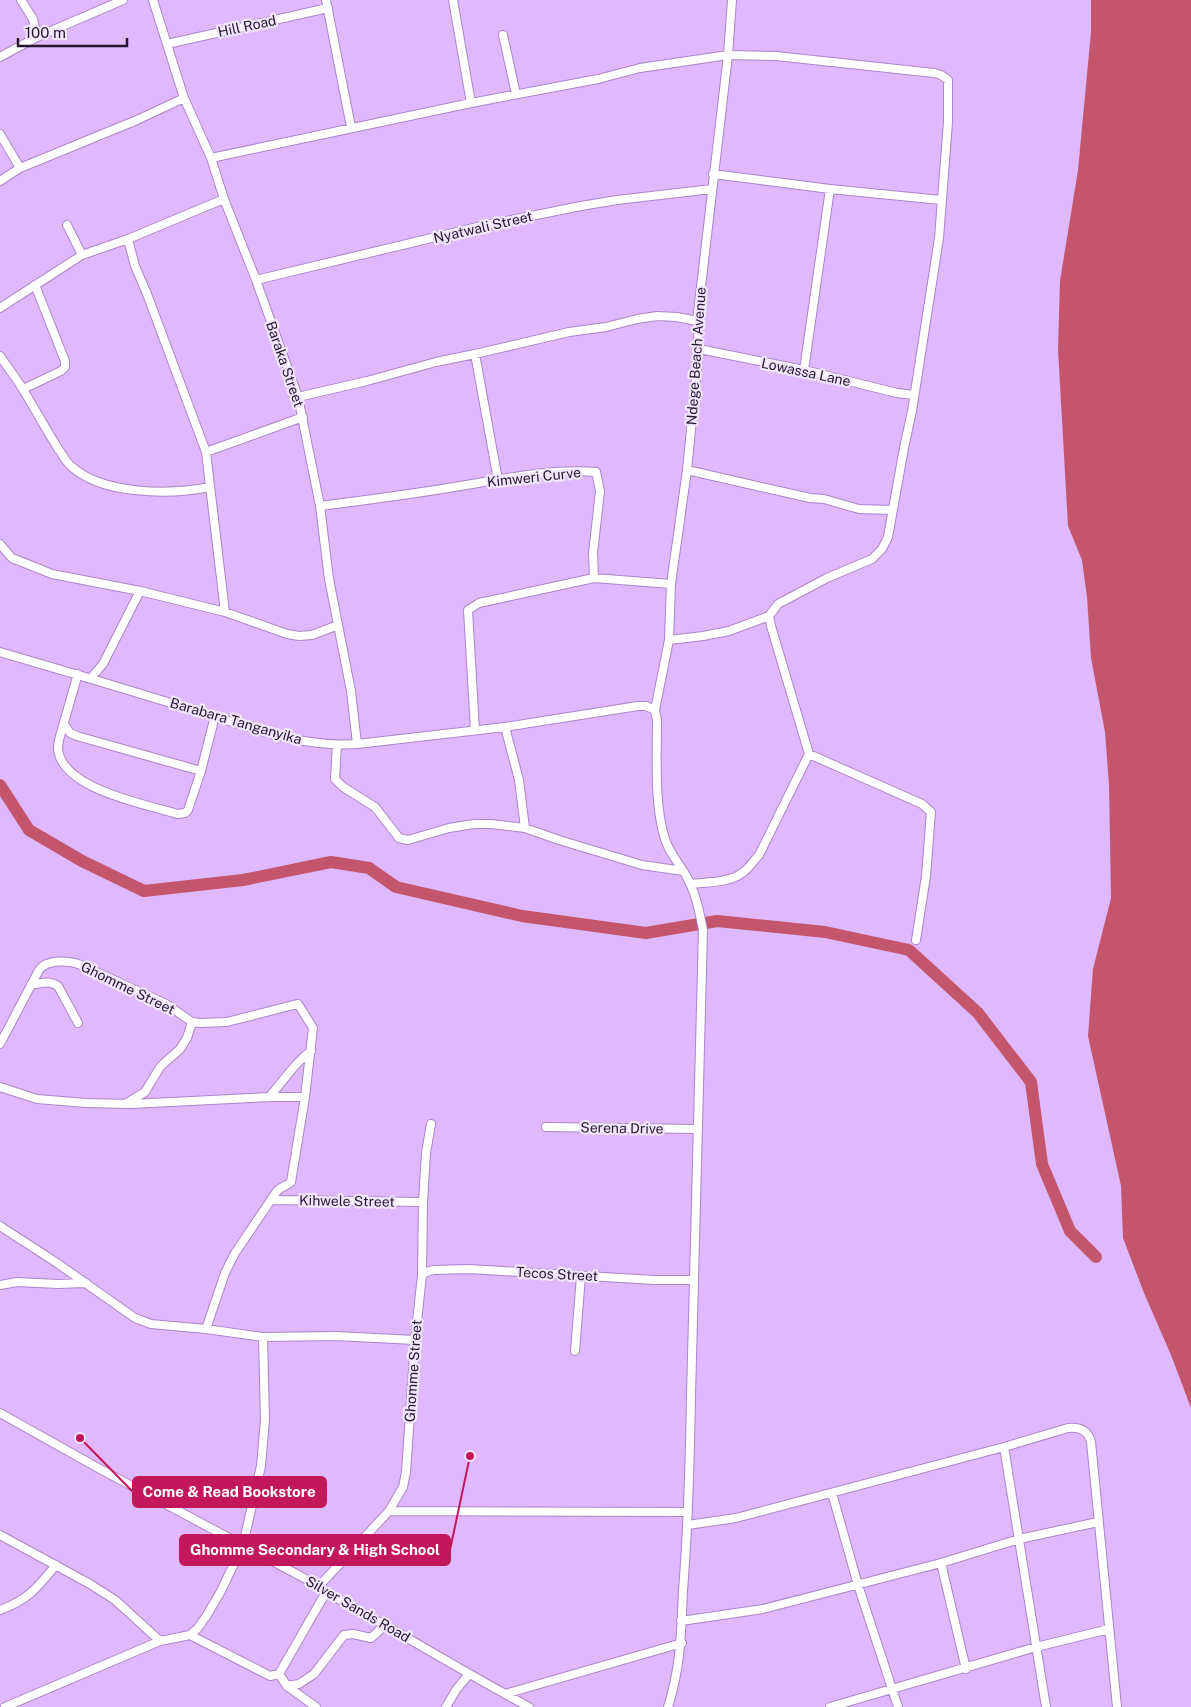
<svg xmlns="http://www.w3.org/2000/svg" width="1191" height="1707" font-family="'Public Sans',sans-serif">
	<rect width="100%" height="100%" fill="#dfb8fd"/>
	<path fill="#c3566c" d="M1091,0H1191V1408L1171,1355L1144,1293L1123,1238L1121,1186L1088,1036L1093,969L1111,898L1109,785L1105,732L1091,658L1087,597L1082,560L1068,526L1058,349L1060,281L1078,170L1091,32Z"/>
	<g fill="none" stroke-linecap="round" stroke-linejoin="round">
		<path stroke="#c3566c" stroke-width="12" d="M0,785L29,830L82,861L144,891L243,880L331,862L369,868L396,887L522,916L646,933L717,921L825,932L909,950L978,1013L1031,1082L1042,1164L1070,1231L1096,1257"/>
		<defs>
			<path id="minor" d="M21,0L33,19L37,37
				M153,0L184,98L211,158L224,199L256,280L298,397L320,506L329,579L351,691L357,744
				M326,0L351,127
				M453,0L471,103
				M503,35L516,94
				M167,44L328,8
				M0,57L37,37L123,0
				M0,134L20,168
				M211,158L471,103L598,79L640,68L728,55L776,56L934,73L941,75L948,80V122L939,238L912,411L904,448L888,537L882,549L872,559L827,578L778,604L769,616L771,626L809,754L759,855C753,861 749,869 742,873C729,883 707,882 691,884
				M713,174L830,189L941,200
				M0,181L20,168L137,120L184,98
				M67,225L82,255
				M128,239L135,266L147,294L206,452L225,612
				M256,280L486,225L581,206L617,200L712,189
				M0,308L82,255L128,239L224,199
				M699,349L804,370L897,393L914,395
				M475,354L498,480
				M0,356C8,368 17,379 24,391C36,411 47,431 59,450C63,455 66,462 71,466C102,495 170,495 210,487
				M804,370L830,189
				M23,389L61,371L65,367V361L35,285
				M298,397L367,381L436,362L475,354L569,332L606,327L637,319L657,316L677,317L697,321
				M206,452L303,417
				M687,470L810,498L824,499L859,509L893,510
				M320,506C367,500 414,494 460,486C503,479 553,468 596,472L600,491L593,553L594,578L671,584
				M0,544L12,558L52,574L140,591L225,612L287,634L299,636L312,635L338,625
				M669,640L703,636L729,631L769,616
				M0,652C65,671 129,690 194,710C246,726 302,748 357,744L505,727L638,706H646L655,710
				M78,674C73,690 69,706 64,722C62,731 58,740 58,748C60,789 146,804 177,814L185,813L188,810L201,771L215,716
				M91,678L103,664L140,591
				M64,724L70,733L77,736L201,771
				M505,727L519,780L525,828
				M475,730L468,610L479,603L594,578
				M337,745L335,779L343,787L375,807L399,838L408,840L449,828L474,824H491L525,828L559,840L642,865L683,871
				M809,754L922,804L931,812L926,876L916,940
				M31,985C41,983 49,980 58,986L78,1023
				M0,1044L39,970C47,959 69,960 81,965L166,1004L192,1022L199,1023L227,1022L297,1004
				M0,1087L37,1099L86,1103L131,1104L269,1097H305
				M269,1097C283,1082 294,1063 311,1051
				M127,1103L145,1092L160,1067L180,1049L187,1038L192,1022
				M546,1127L698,1129
				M271,1200L423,1202
				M0,1226L57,1263L135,1318L151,1324L206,1329L263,1337L336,1336L415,1340
				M422,1275L426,1272L434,1270L469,1269L654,1280H694
				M0,1285L17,1282L58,1284L86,1283
				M206,1329L225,1273L235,1253L277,1191C282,1186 287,1186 291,1182L305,1097L313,1028L298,1004
				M575,1351L581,1276
				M0,1413L100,1469L319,1586L326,1592C394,1629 460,1670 529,1707
				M1004,1447L1046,1707
				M832,1493L858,1585L898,1707
				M389,1511L688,1512
				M688,1525L736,1518L1004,1447L1068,1428C1080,1427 1088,1430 1091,1442L1117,1707
				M0,1535L90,1584L115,1600L160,1641
				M941,1563L966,1669
				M319,1586L389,1511L403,1487L406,1472L415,1340L422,1275L423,1202L426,1153L431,1124
				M0,1610C29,1599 36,1589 56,1565
				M681,1621L763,1609L941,1563L1019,1539L1098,1522
				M190,1635L270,1676L279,1674L326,1592
				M279,1674L287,1686L316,1707
				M287,1686L299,1684L314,1674L344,1635L353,1634L371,1638L386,1624
				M505,1694L682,1643
				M5,1707L160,1641L190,1635L198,1628L207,1615L221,1591L243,1545L261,1466L265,1420L263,1337
				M446,1707L456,1690L469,1674
				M668,1707C681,1666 681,1633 683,1591C688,1526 690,1461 691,1396C694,1240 699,1085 703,930C699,909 695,890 684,872C677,861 669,852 665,839C654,805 657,756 657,720L655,710L669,640L671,584L687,470L699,349L697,321L728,55L732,0
				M830,1707L1036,1647L1109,1629"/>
		</defs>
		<use href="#minor" stroke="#ac86c8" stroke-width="10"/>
		<use href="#minor" stroke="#fff" stroke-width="8"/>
	</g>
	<g text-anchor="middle" stroke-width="4.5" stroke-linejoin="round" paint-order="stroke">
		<g font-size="14" fill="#261630" stroke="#f1e6fb">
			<text transform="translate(247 26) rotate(-12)" y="5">Hill Road</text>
			<text transform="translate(483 227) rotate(-13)" y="5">Nyatwali Street</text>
			<text transform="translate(696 356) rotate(-86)" y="5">Ndege Beach Avenue</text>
			<text transform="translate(285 364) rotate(71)" y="5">Baraka Street</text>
			<text transform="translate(806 372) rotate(12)" y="5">Lowassa Lane</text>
			<text transform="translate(534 477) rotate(-6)" y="5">Kimweri Curve</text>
			<text transform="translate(236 721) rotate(16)" y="5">Barabara Tanganyika</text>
			<text transform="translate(128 988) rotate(26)" y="5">Ghomme Street</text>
			<text transform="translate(622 1128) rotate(1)" y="5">Serena Drive</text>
			<text transform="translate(347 1201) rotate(1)" y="5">Kihwele Street</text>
			<text transform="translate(557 1274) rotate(3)" y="5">Tecos Street</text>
			<text transform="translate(413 1371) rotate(-86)" y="5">Ghomme Street</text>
			<text transform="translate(358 1609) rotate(30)" y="5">Silver Sands Road</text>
		</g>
	</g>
	<path fill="none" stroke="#c2185b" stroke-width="2" d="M80 1438L133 1492M470 1456L450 1550"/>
	<g fill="#c2185b" stroke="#f1e6fb" stroke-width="2">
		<circle cx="80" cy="1438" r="5"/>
		<circle cx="470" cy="1456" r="5"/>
	</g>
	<g fill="#c2185b" stroke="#c2185b" stroke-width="2">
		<rect x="133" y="1477" width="193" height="30" rx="5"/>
		<rect x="180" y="1535" width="270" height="30" rx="5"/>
	</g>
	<g font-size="15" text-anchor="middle" font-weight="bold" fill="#fff">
		<text x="229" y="1497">Come &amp; Read Bookstore</text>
		<text x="315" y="1555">Ghomme Secondary &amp; High School</text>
	</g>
	<path d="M18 38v8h109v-8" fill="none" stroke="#261630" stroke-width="2.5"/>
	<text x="25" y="38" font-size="15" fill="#261630" stroke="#f1e6fb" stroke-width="4" paint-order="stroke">100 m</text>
</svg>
